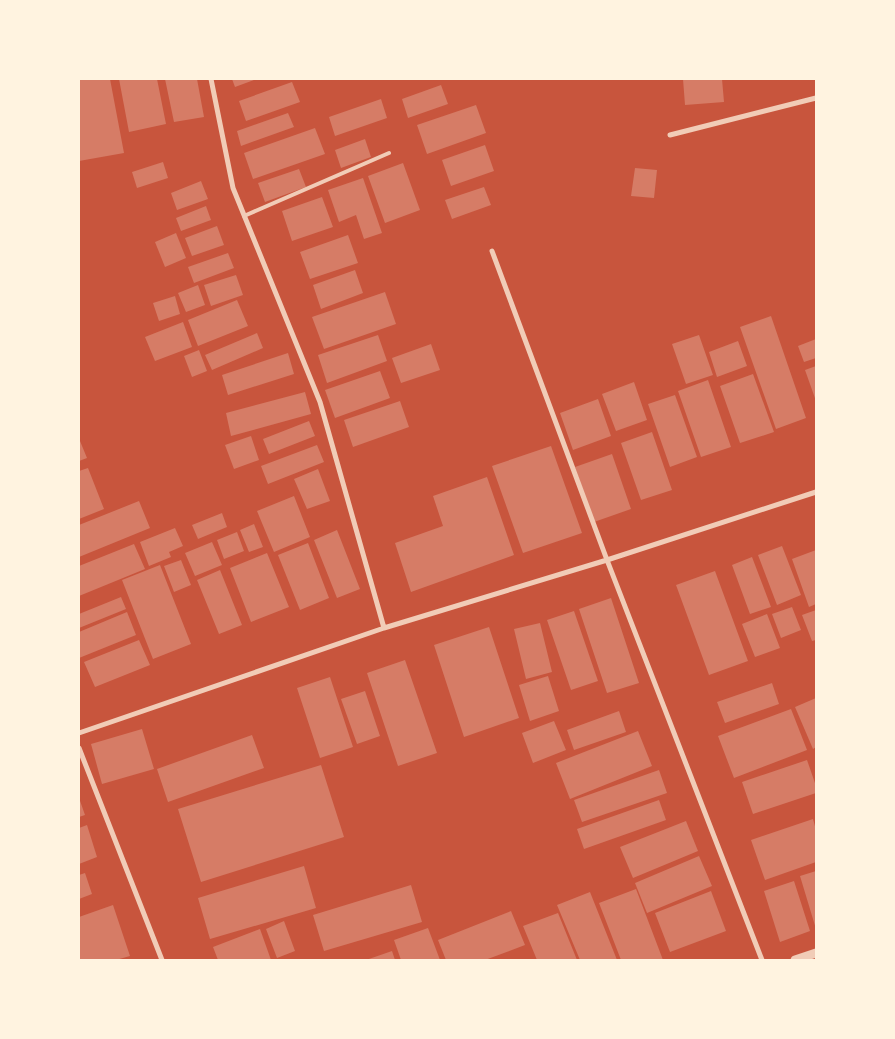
<svg xmlns="http://www.w3.org/2000/svg" width="895" height="1039" font-family="'Roboto Serif',serif">
	<rect width="100%" height="100%" fill="#c8553d"/>
	<path fill="#d67c66" d="M79,79H110L124,153L79,161Z
		M119,79H157L166,124L129,132Z
		M165,79H197L204,117L174,122Z
		M232,79H257L235,87Z
		M683,79H722L724,102L685,105Z
		M292,82L300,102L246,121L239,101Z
		M441,85L448,104L408,118L402,99Z
		M381,99L387,118L335,136L329,117Z
		M476,105L486,133L427,154L417,125Z
		M288,113L294,127L241,146L237,131Z
		M315,128L325,154L253,179L244,153Z
		M365,139L371,157L341,168L335,150Z
		M485,145L494,171L451,186L442,160Z
		M163,162L168,178L137,188L132,172Z
		M403,163L420,210L385,223L368,176Z
		M635,168L657,170L654,198L631,196Z
		M299,169L306,187L265,202L258,183Z
		M363,178L382,233L364,239L356,215L339,222L328,190Z
		M201,181L208,199L177,210L171,193Z
		M484,187L491,205L452,219L445,200Z
		M322,197L333,227L292,241L282,211Z
		M206,206L211,220L181,231L176,218Z
		M217,226L224,245L192,256L185,238Z
		M176,233L186,258L165,267L155,242Z
		M348,235L358,263L310,279L300,252Z
		M228,253L234,268L194,283L188,267Z
		M355,270L363,293L321,309L313,285Z
		M236,275L243,295L211,306L204,285Z
		M198,285L205,305L186,312L178,293Z
		M385,292L396,324L324,349L312,317Z
		M175,296L180,314L159,321L153,303Z
		M237,300L248,326L198,346L188,320Z
		M771,316L806,418L776,429L740,327Z
		M183,322L192,347L155,361L145,337Z
		M257,333L263,348L212,370L205,355Z
		M378,335L387,361L327,383L318,355Z
		M699,335L713,375L686,384L672,344Z
		M816,339V358L804,362L798,346Z
		M738,341L747,366L717,377L709,352Z
		M431,344L440,370L401,383L392,358Z
		M199,350L207,371L192,377L184,356Z
		M288,353L294,374L228,395L222,375Z
		M816,366V401L805,370Z
		M380,371L390,398L335,418L325,390Z
		M753,374L774,432L740,443L720,386Z
		M708,380L731,447L701,457L678,391Z
		M634,382L647,420L616,431L602,394Z
		M305,392L311,414L231,436L226,413Z
		M675,395L697,457L670,467L648,404Z
		M598,399L611,436L573,450L560,413Z
		M400,401L409,427L353,447L344,420Z
		M309,421L315,436L269,454L263,439Z
		M652,432L672,490L641,500L621,443Z
		M251,436L259,460L234,469L225,445Z
		M79,441H80L87,458L79,461Z
		M317,445L324,462L268,484L261,466Z
		M551,446L582,533L523,553L492,466Z
		M612,454L631,509L594,522L575,467Z
		M88,468L104,509L79,519V471Z
		M318,469L330,501L307,509L294,479Z
		M487,477L514,555L411,592L395,543L443,526L433,496Z
		M294,496L310,537L274,552L257,511Z
		M139,501L150,528L79,557V525Z
		M222,513L227,527L198,539L192,525Z
		M254,524L263,547L249,552L240,530Z
		M175,528L183,546L169,552L171,557L149,566L140,542Z
		M337,530L360,589L337,598L314,540Z
		M237,532L244,551L224,559L217,540Z
		M212,542L222,565L195,576L185,553Z
		M308,543L329,598L300,610L278,555Z
		M134,544L145,569L79,596V566Z
		M782,546L801,595L777,605L758,555Z
		M816,550V604L809,607L792,559Z
		M267,553L289,607L251,622L230,568Z
		M752,557L771,607L750,614L732,565Z
		M181,560L191,585L174,592L164,566Z
		M160,565L191,644L153,659L122,580Z
		M220,570L242,625L219,634L197,580Z
		M715,571L748,661L709,675L676,585Z
		M121,597L126,609L79,628V614Z
		M611,598L639,683L607,693L579,609Z
		M792,607L801,630L781,638L772,614Z
		M816,610V640L812,641L802,615Z
		M574,611L598,681L571,690L547,620Z
		M127,612L136,635L79,658V632Z
		M767,614L780,648L755,657L742,624Z
		M540,623L552,672L526,679L514,629Z
		M489,627L519,718L464,737L434,645Z
		M139,640L150,665L95,687L84,662Z
		M405,660L437,753L398,766L367,673Z
		M548,676L559,711L530,721L519,685Z
		M330,677L353,747L320,758L297,688Z
		M772,683L779,704L725,723L717,702Z
		M365,691L380,736L357,744L341,699Z
		M816,698V747L813,749L795,707Z
		M791,709L807,750L734,778L718,736Z
		M619,711L626,732L574,750L567,730Z
		M554,721L566,750L533,763L522,733Z
		M142,729L154,769L102,784L91,744Z
		M638,731L652,766L570,799L556,763Z
		M252,735L264,768L168,802L157,769Z
		M807,760L816,786V793L753,814L742,782Z
		M321,765L344,837L201,882L178,809Z
		M659,770L667,793L582,822L574,800Z
		M79,798L85,815L79,817Z
		M659,800L666,820L584,849L577,829Z
		M813,819L816,830V862L765,880L751,840Z
		M686,821L698,851L633,878L620,847Z
		M87,825L97,857L79,864V828Z
		M699,856L712,886L647,913L635,883Z
		M304,866L316,908L210,939L198,898Z
		M816,871V929L800,876Z
		M85,873L92,894L79,899V875Z
		M794,881L810,931L780,942L764,891Z
		M411,885L422,922L324,951L313,915Z
		M636,889L663,960H621L599,903Z
		M711,891L726,931L670,952L655,913Z
		M590,892L617,960H580L557,905Z
		M113,905L130,956L116,960H79V917Z
		M511,911L525,945L485,960H446L438,940Z
		M558,913L577,960H537L523,926Z
		M284,921L295,951L277,958L266,929Z
		M428,928L440,960H401L394,940Z
		M260,929L271,960H218L213,947Z
		M392,951L395,960H366Z"/>
	<g fill="none" stroke-linecap="round" stroke-linejoin="round">
		<path stroke="#f1ccb7" stroke-width="4" d="M244,216L389,153"/>
		<path stroke="#f1ccb7" stroke-width="5" d="M211,79L233,188L320,402L384,628
			M670,135L816,98
			M492,251L607,560L762,960
			M79,733L384,628L607,560L816,492
			M79,748L162,960"/>
		<path stroke="#f1ccb7" stroke-width="9" d="M795,960L816,953"/>
	</g>
	<rect width="895" height="1039" fill="none" stroke="#fff3e0" stroke-width="160"/>
</svg>
